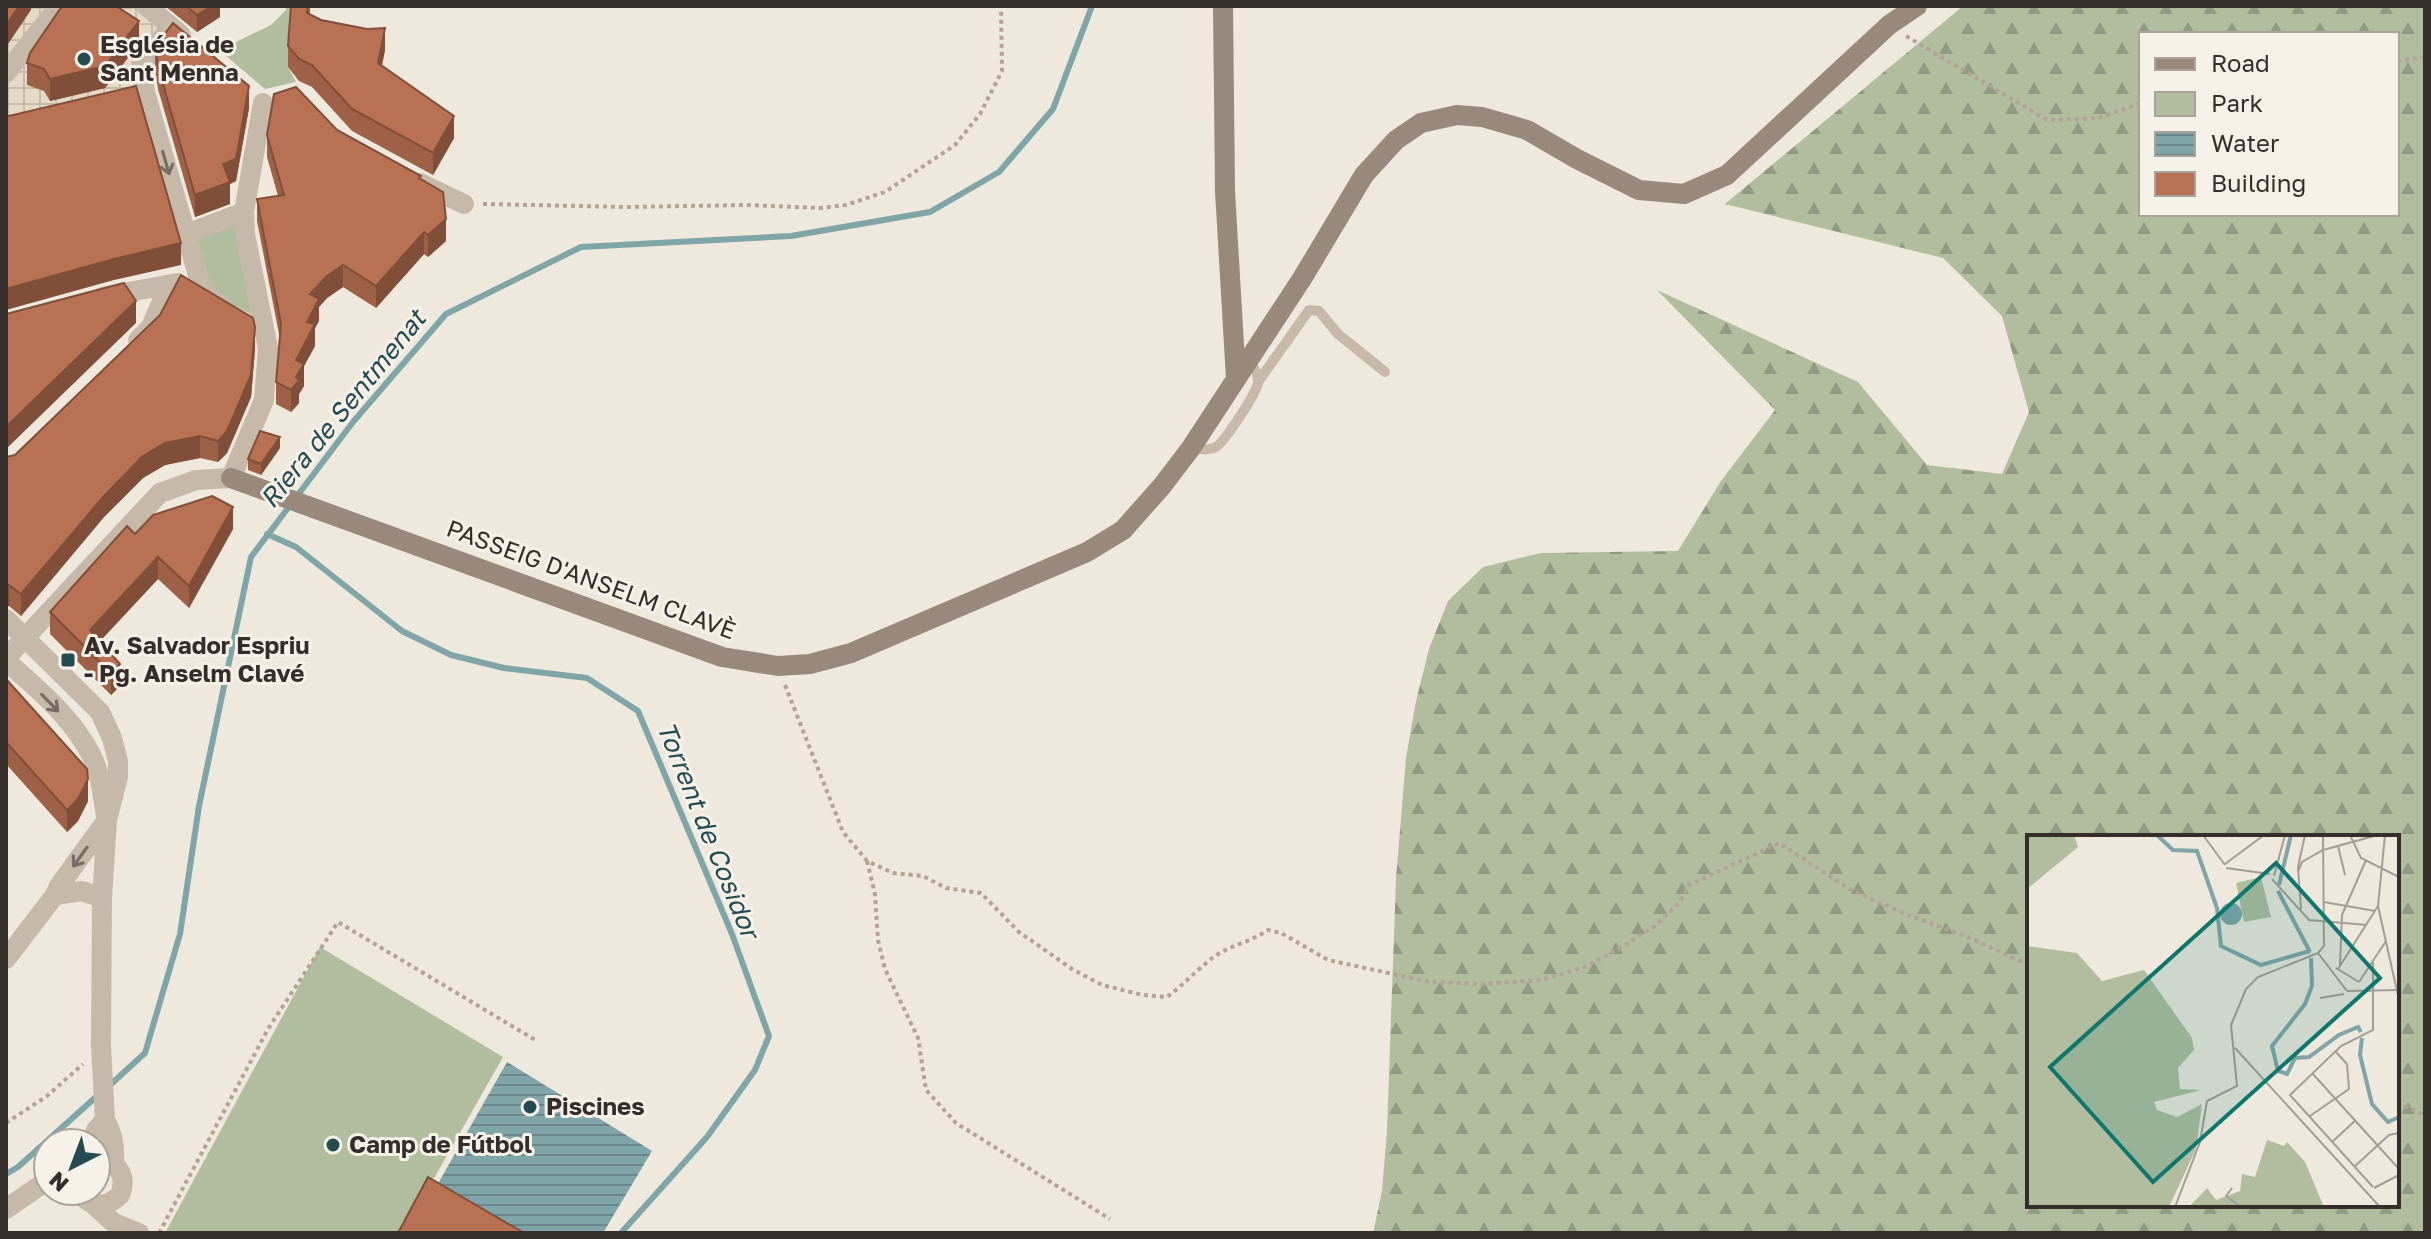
<svg xmlns="http://www.w3.org/2000/svg" width="2431" height="1239" font-family="'Golos Text',sans-serif">
	<defs>
		<pattern id="forest-firs" width="22" height="20" patternUnits="userSpaceOnUse" patternTransform="scale(2)"><rect width="22" height="20" fill="#b1bd9f"/><path d="M5 1l3.5 6h-7zM16 11l3.5 6h-7z" fill="#919a82"/></pattern>
		<pattern id="plaza-grid" width="8" height="8" patternUnits="userSpaceOnUse" patternTransform="scale(2)"><rect width="8" height="8" fill="#e6d9c6"/><path d="M0 4h8M4 0v8" fill="none" stroke="#c6bbaa"/></pattern>
		<pattern id="water-rules" width="6" height="5" patternUnits="userSpaceOnUse" patternTransform="scale(2)"><rect width="6" height="5" fill="#7fa5a9"/><path d="M0 2.5h6" fill="none" stroke="#69878a"/></pattern>
	</defs>
	<rect width="100%" height="100%" fill="#efe8dd"/>
	<path fill="#b1bd9f" d="M290,6L292,8L288,67L296,82L265,89L219,50L271,25Z
		M238,221L254,316L214,295L193,237Z
		M320,947L503,1057L403,1233H165Z"/>
	<path fill="url(#forest-firs)" fill-rule="evenodd" d="M1963,6H2425V1233H1373L1382,1191L1387,1131L1396,878L1406,758L1416,701L1429,649L1448,601L1483,567L1541,553L1678,551L1721,481L1775,410L1657,290L1858,382L1927,465L2002,474L2029,412L2002,316L1943,258L1725,204ZM2141,34H2397V214H2141ZM2029,837H2397V1205H2029Z"/>
	<path fill="url(#plaza-grid)" d="M25,6H163L194,34L181,42L169,44L149,73L156,103L6,134V46Z"/>
	<path fill="url(#water-rules)" d="M507,1062L652,1151L603,1233H496L431,1196Z"/>
	<g fill="none" stroke-linecap="round" stroke-linejoin="round">
		<path stroke="#7fa5a9" stroke-width="6" d="M267,534L296,547L402,631L451,655L504,668L587,678L638,711L732,934L769,1036L755,1070L707,1137L621,1233
			M109,1086L145,1053L180,934L199,806L251,557L353,422L446,314L581,247L791,236L930,212L999,172L1053,109L1092,6
			M6,1174L18,1167L97,1096"/>
		<path stroke="#b2a395" stroke-width="4" stroke-dasharray="4 4" stroke-linecap="butt" d="M1906,36L2047,120L2098,118L2141,103
			M2397,61L2425,57
			M483,204L625,207L747,205L820,208L846,205L885,192L955,145L980,114L1002,71L1001,6
			M785,685L843,832L867,861L893,873L923,876L946,888L981,893L1019,932L1072,969L1102,985L1143,995L1167,997C1183,985 1196,971 1211,959C1227,946 1249,943 1268,930L1281,933L1328,960L1430,982L1483,984L1542,980L1585,967L1625,945L1655,926L1679,903L1689,885L1779,843L1851,890L1905,914L1966,936L2029,965
			M867,861L875,894L878,940L885,969L918,1038L926,1090L956,1123L1110,1219
			M2397,1103L2425,1115
			M6,1123L47,1096L83,1064
			M159,1233L268,1029L338,922L537,1041"/>
		<path stroke="#c6b9aa" stroke-width="10" d="M290,6H291
			M1258,382L1309,310L1319,311L1338,334L1385,372
			M1191,448C1199,449 1209,451 1216,447C1225,441 1256,394 1258,383C1259,374 1253,367 1248,360"/>
		<path stroke="#c6b9aa" stroke-width="20" d="M146,6L180,34
			M171,27L141,65L145,92L199,279L210,299L223,306
			M6,73L59,6
			M420,183L464,204
			M186,234L244,212
			M102,297L177,283
			M138,340L151,327L169,285
			M231,478L264,400L268,348L245,234L244,212L263,103
			M6,619L100,712L112,738L118,761V777L107,820L102,898L101,1046L105,1120C113,1133 115,1148 114,1163
			M6,661C40,691 80,724 96,766C102,782 103,800 106,816
			M55,895L82,891L102,898
			M6,959L55,895L59,886L107,820
			M93,1143L96,1130L105,1120
			M78,1191C90,1208 105,1209 120,1195C128,1175 117,1160 96,1159
			M94,1205L114,1223L139,1233
			M6,1209L48,1180"/>
		<path stroke="#c6b9aa" stroke-width="20" d="M6,658L160,493L196,480L231,478"/>
		<path stroke="#99887c" stroke-width="20" d="M1223,6L1225,191L1236,379
			M231,478L722,657L778,666L810,664L851,653L1087,552L1123,530L1162,486L1191,448L1303,277L1364,175L1396,140L1421,123L1457,115L1482,117L1527,130L1577,159L1639,190L1684,194L1727,175L1889,25L1917,6"/>
	</g>
	<path fill="#9e6147" d="M165,6H220V17L197,32Z
		M310,6V14L385,50L382,65L454,138L433,175L352,131L312,87L299,81L288,67V46Z
		M139,43L105,88L50,101L44,91L27,85V63Z
		M155,47L249,108L236,181L230,184V204L195,217L158,89L155,69Z
		M337,130L421,179L446,241L428,257L424,254L376,308L343,287L327,298L319,307V321L315,328V346L304,366V386L299,394V403L291,412L276,404V382L280,339L257,221V199L278,196L267,157V135Z
		M255,349L251,397L227,453L218,462L200,458L165,465L143,478L104,517L21,616L9,606L6,607V457L15,455Z
		M280,448L261,475L248,470V459Z
		M233,529L189,608L158,579L100,641L120,686L111,695L50,634V612L135,534Z
		M6,679L88,801L78,821L67,832L6,764Z"/>
	<path fill="#814f39" d="M19,6H31V10L6,47V25Z
		M212,6H220V17L197,32V15Z
		M139,21V43L105,88L50,101V79Z
		M385,28V50L378,85V63Z
		M249,86V108L236,181L230,184V204L195,217V195L223,164Z
		M454,116V138L433,175V153Z
		M446,219V241L428,257V235Z
		M424,232V254L376,308V286Z
		M181,243V265L114,280L6,310V289L114,259Z
		M343,265V287L327,298L319,307V321L315,328V346L304,366V386L299,394V403L291,412V390L296,360L307,322L310,294L327,276Z
		M136,301V323L6,449V427Z
		M255,327V349L251,397L227,453L218,462V441Z
		M200,436V458L165,465L143,478L104,517L21,616V594L104,496L143,456L165,443Z
		M280,437V448L261,475V464Z
		M233,507V529L189,608V586Z
		M158,557V579L90,652V630Z
		M6,585H9V606L6,607Z
		M120,664V686L111,695V673Z
		M88,779V801L78,821L67,832V810Z"/>
	<path fill="#b87152" stroke="#814f39" stroke-width="2" d="M6,6H19L6,25Z
		M62,6H116L139,21L105,66L50,79L44,69L27,63L30,53Z
		M186,6H212L197,15Z
		M291,6H308L307,13L321,20L367,29L385,28L378,63L454,116L433,153L352,109L312,65L299,59L288,46Z
		M173,23L249,86L236,159L223,164L230,182L195,195L158,67L155,47Z
		M136,86L181,243L114,259L6,289V115L9,116Z
		M296,87L337,130L421,176L419,178L443,192L446,219L428,235L424,232L376,286L343,265L327,276L310,294L319,299L307,322L315,324L296,360L304,364L296,377L299,381L291,390L276,382L281,324L257,199L284,195L267,135L274,94Z
		M181,275L253,318L255,327L251,375L227,431L218,441L200,436L165,443L143,456L104,496L21,594L9,585H6V457L15,455L160,315Z
		M124,283L136,301L6,427V314Z
		M260,431L280,437L261,464L248,459Z
		M212,496L233,507L189,586L158,557L90,630L120,664L111,673L50,612L127,526L135,534L153,515Z
		M6,679L87,769L88,779L78,799L67,810L6,742Z
		M428,1177L524,1233H398Z"/>
	<defs><path id="oneway-shaft" d="M-6 0H5M1.5-3L5.5 0L1.5 3" fill="none" stroke-width="1.6" stroke-linecap="round" stroke-linejoin="round" transform="scale(2)"/></defs>
	<g stroke="#766c63">
		<use href="#oneway-shaft" transform="translate(166 163) rotate(74)"/>
		<use href="#oneway-shaft" transform="translate(50 703) rotate(46)"/>
		<use href="#oneway-shaft" transform="translate(80 857) rotate(126)"/>
	</g>
	<g fill="#234b51" stroke="#f7f2e9" stroke-width="3">
		<circle cx="84" cy="59" r="8"/>
		<rect x="60" y="652" width="16" height="16" rx="4"/>
		<circle cx="530" cy="1107" r="8"/>
		<circle cx="333" cy="1145" r="8"/>
	</g>
	<g text-anchor="middle" stroke-width="6" stroke-linejoin="round" paint-order="stroke">
		<g font-size="24" font-weight="bold" fill="#342d29" stroke="#f7f2e9" text-anchor="start">
			<text x="100" y="53">Església de<tspan x="100" dy="28">Sant Menna</tspan></text>
			<text x="84" y="654">Av. Salvador Espriu<tspan x="84" dy="28">- Pg. Anselm Clavé</tspan></text>
			<text x="546" y="1115">Piscines</text>
			<text x="349" y="1153">Camp de Fútbol</text>
		</g>
		<g font-size="24" fill="#342d29" stroke="#f7f2e9">
			<text transform="translate(591 580) rotate(20)" y="8">PASSEIG D'ANSELM CLAVÈ</text>
		</g>
		<g font-size="26" font-style="italic" fill="#234b51" stroke="#f7f2e9">
			<text transform="translate(343 409) rotate(-51)" y="9">Riera de Sentmenat</text>
			<text transform="translate(708 830) rotate(68)" y="9">Torrent de Cosidor</text>
		</g>
	</g>
	<g transform="translate(2027 835)">
		<rect width="372" height="372" fill="#efe8dd"/>
		<path d="M234,42L244,82L217,87L209,48Z" fill="#b1bd9f"/>
		<path d="M0,0H47L51,12L0,54ZM0,111L50,118L75,146L117,135L165,203L167,215L151,233L153,254L174,255L127,267L130,275L150,282L175,269L169,314L142,372H0ZM240,305L257,311L260,307L278,327L297,372H162L180,353L189,365L213,356L215,339L228,342Z" fill="#b1bd9f"/>
		<path d="M193 79a11 11 0 1 1 22 0a11 11 0 1 1-22 0Z" fill="#7fa5a9"/>
		<path fill="none" stroke="#7fa5a9" stroke-width="4" d="M130,0L146,15L170,16L190,73L194,111L234,130L283,116M252,50L264,0M251,56L283,117M284,123L285,151L278,169L245,211L251,236L260,239L268,223L282,222L312,200L331,192L334,197M335,203L333,220L345,269L361,287L372,282"/>
		<path fill="none" stroke="#a49d95" stroke-width="2" d="M176,0L198,30M296,0L297,111L291,118L320,156M323,0L334,23L372,42M311,11L318,40M198,29L237,0M199,33L243,39M271,37L275,27L296,15L351,0M247,41L258,0M245,44L282,85L340,90M297,67L348,76M351,71L372,165M274,74L271,32L278,0M346,127V195L314,211L263,260L346,352M313,131L315,80L339,25M309,133L332,147M311,134L351,71L358,0M332,147L359,106M320,156L372,155M293,163L317,159M208,213L353,372M285,238L372,334M283,281L322,254L320,229L308,216M305,307L329,285M327,332L362,300L372,298M205,353L199,361L214,372M347,353L372,340M148,372L173,307L180,266L210,251L204,190L219,154L231,142L291,118"/>
		<path fill="#0f766e" fill-opacity="0.15" stroke="#0f766e" stroke-width="4" d="M249,28L353,143L126,347L23,232Z"/>
		<rect width="372" height="372" fill="none" stroke="#342d29" stroke-width="4"/>
	</g>
	<rect width="2431" height="1239" fill="none" stroke="#342d29" stroke-width="16"/>
	<rect x="2139" y="32" width="260" height="184" fill="#f7f2e9" stroke="#a9a39c" stroke-width="2"/>
	<rect x="2155" y="58" width="40" height="12" fill="#99887c" stroke="#a9a39c" stroke-width="2"/>
	<text x="2211" y="72" font-size="24" fill="#342d29">Road</text>
	<rect x="2155" y="92" width="40" height="24" fill="#b1bd9f" stroke="#a9a39c" stroke-width="2"/>
	<text x="2211" y="112" font-size="24" fill="#342d29">Park</text>
	<rect x="2155" y="132" width="40" height="24" fill="url(#water-rules)" stroke="#a9a39c" stroke-width="2"/>
	<text x="2211" y="152" font-size="24" fill="#342d29">Water</text>
	<rect x="2155" y="172" width="40" height="24" fill="#b87152" stroke="#a9a39c" stroke-width="2"/>
	<text x="2211" y="192" font-size="24" fill="#342d29">Building</text>
	<g transform="translate(72 1167) rotate(222)"><circle r="38" fill="#f7f2e9" stroke="#a9a39c" stroke-width="2"/>
	<path d="M0-6L14 30L0 20L-14 30Z" fill="#234b51"/>
	<text y="-12" font-size="22" font-weight="bold" text-anchor="middle" fill="#342d29">N</text>
	</g>
</svg>
